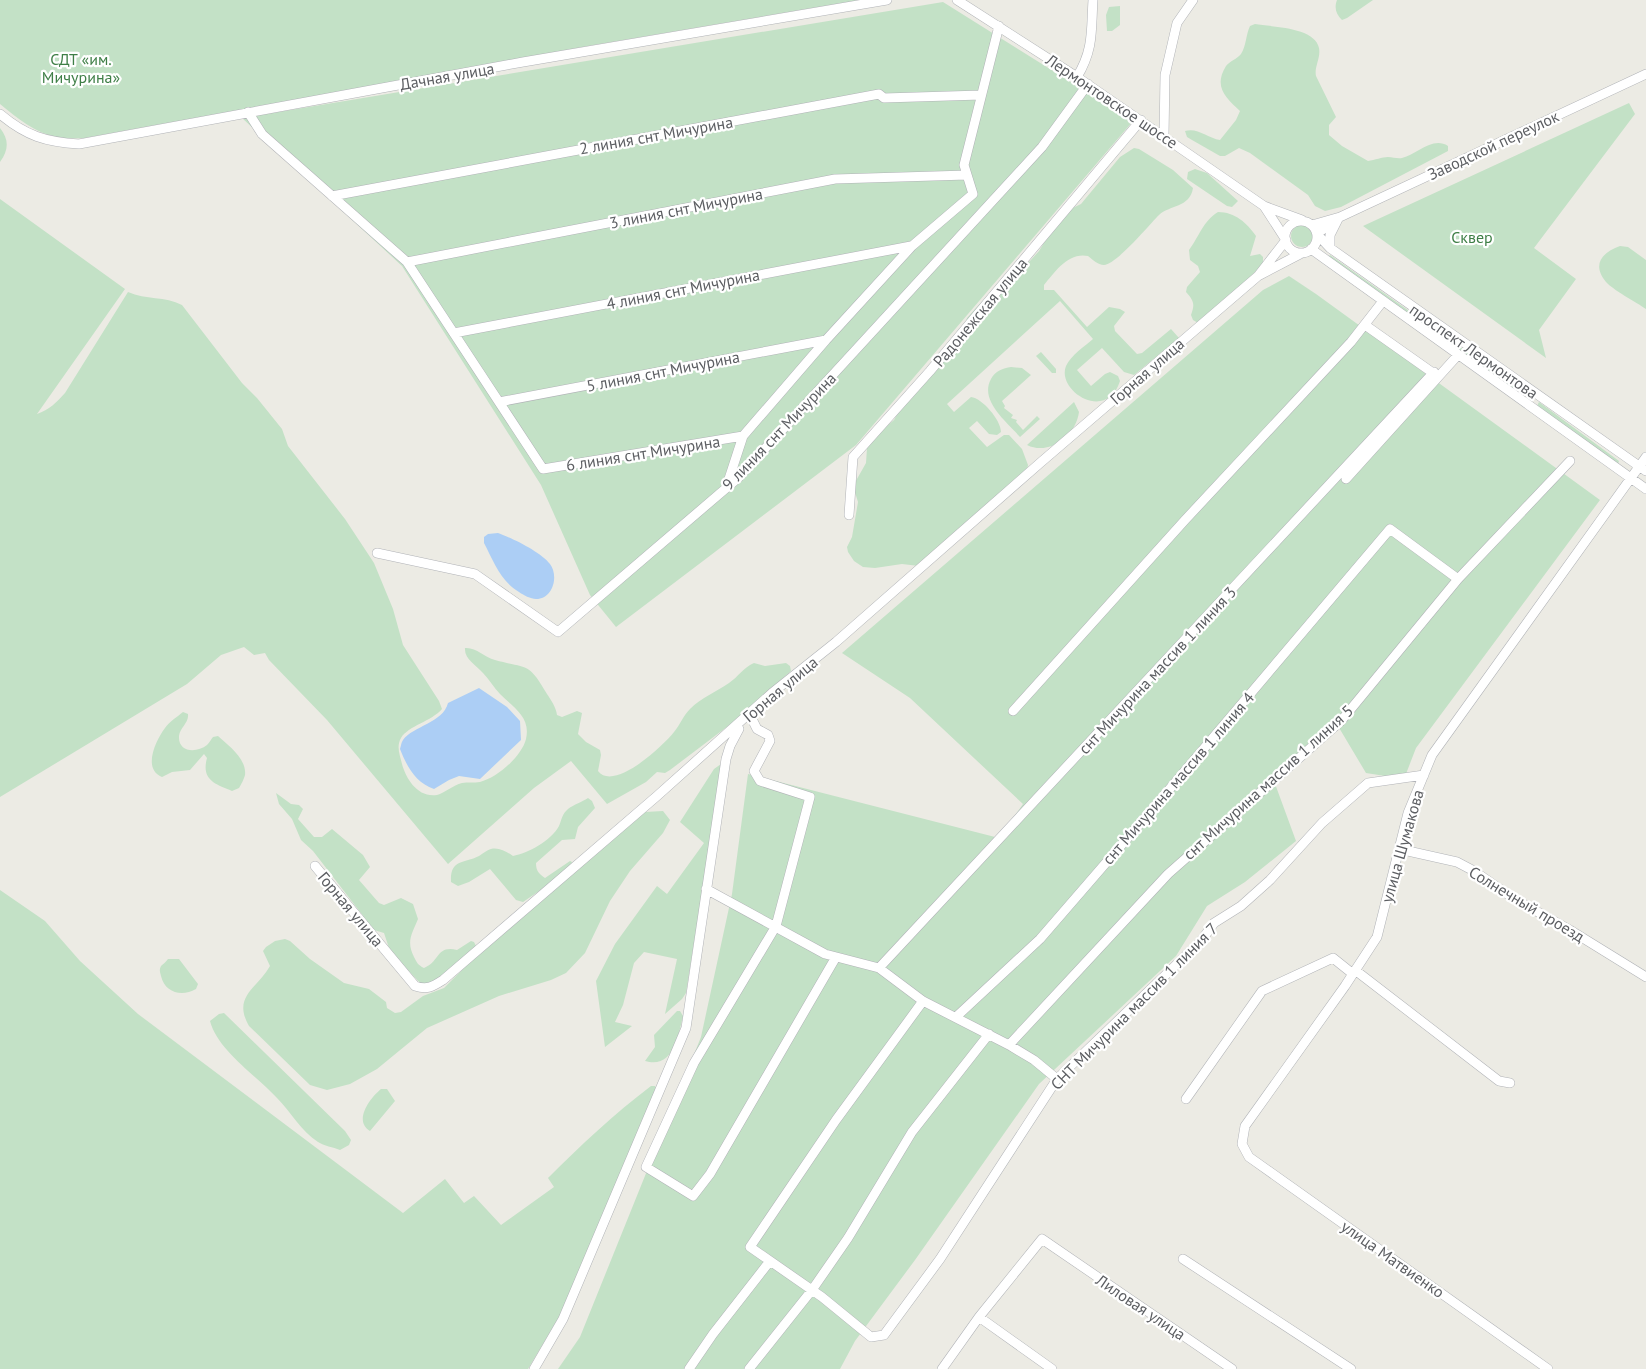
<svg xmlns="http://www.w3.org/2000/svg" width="1646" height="1369" font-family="'PT Sans',sans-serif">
	<rect width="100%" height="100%" fill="#ecebe4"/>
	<path fill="#c3e1c6" d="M0,0H860L588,46L85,138C76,138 66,139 57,137C35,133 17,118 0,104Z
		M1337,0H1373L1347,18L1342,20C1336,14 1334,8 1337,0Z
		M943,2L1133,121L856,445L616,627L590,595L541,485L402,266L242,118Z
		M1120,6V25L1112,31H1107L1106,15L1109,7Z
		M1255,24C1272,27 1315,27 1319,48C1321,58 1314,67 1316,76L1336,117L1329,125V135L1342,146L1368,161C1375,160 1382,157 1388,157C1393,157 1397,159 1402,158C1417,155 1432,136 1448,146V151L1341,207L1325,211L1315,206L1308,195L1250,153L1239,148L1225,156H1220L1192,140L1187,137L1185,131C1197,127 1208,138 1220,140L1236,120L1240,111C1226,98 1213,87 1226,66C1230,61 1237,59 1241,54C1246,47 1246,34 1250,26Z
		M1629,103L1635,114L1534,248L1576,279L1539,330L1546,358L1363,226Z
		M0,128C9,140 9,149 0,162Z
		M1134,148L1139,149L1173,170L1193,188C1190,208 1169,205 1159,215C1148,226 1117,264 1104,265C1098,265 1092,259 1088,256C1068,252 1055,272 1044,285V290H1054L1087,327L1109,307L1120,309L1125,312L1114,326L1115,331L1137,354L1142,353L1171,329L1179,338L1134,375L1124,372L1102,348L1077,370L1091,386L1105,374L1110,372L1118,376L1120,381C1107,423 1056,391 1066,366C1071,355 1085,346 1093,339L1060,301L947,404L954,412L971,397C982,398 1001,420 1001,432L997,435L989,434L977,421L969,428L987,447L1004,435H1009L1022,449L1028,465L1027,470L919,566L902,564L875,568L863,567L854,561L848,552L847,547L852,537L858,502L853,486L866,463L867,448L881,431L894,420L899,411L962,335L967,318L975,309L1014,268L1029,262L1039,251L1047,238L1045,227L1056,216L1081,204L1120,157Z
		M1195,169L1207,173L1238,201L1232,207L1227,206L1187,179L1188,172Z
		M0,199L125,289L37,414C49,410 57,402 65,393L128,292C146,300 165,296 182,305L242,383L257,398L282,429L288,446L345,519L374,563L393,609L403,645L439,701L442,709C432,721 408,726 401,738C396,747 400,755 402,764C406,779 418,798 437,795C445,793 453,785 462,783C468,782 474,783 480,782C497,778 522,756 526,739C531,717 514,708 500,694C494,688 489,679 483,673C476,665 464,659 465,648C476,647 484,657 495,660C527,669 528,661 547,694C551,700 556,707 557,715L562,717L577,711L582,713L578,734L586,742L600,750L601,755L598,771C614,792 663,746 674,732C680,725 683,716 690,709C701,698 716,692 729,683C738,677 744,667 754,663L765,666L786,663L790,666L791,671L732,723L670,770L665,773L657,772L646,782L607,804L571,761L534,788L448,864L327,720L269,660L265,653L254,655L244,647L221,655L187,684L0,797Z
		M1218,212C1235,212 1247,223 1256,236L1250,256L1260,254L1263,257V263L1245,283L1198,323L1193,320L1191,315C1195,304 1194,301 1186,292L1187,287L1200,272L1198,266L1190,260L1189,250C1199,237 1203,221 1218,212Z
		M1291 236a11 11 0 1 1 22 0a11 11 0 1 1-22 0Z
		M1620,246L1628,247L1646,260V309C1636,302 1613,290 1606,282C1591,264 1603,252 1620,246Z
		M1330,255L1518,388L1517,391L1328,257Z
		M1289,276L1316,294L1600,500L1416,748L1404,779L1366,773L1335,721L1274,781L1296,841L1245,882L1207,906L1176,956L1039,1084L915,1260L855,1341L840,1369H558L580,1337L701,1037L732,894L748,774L999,838L1023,804L910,698L842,653L1263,290Z
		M1041,352L1056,369V373H1052L1036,356Z
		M1011,367L1022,368L1031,375L1002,401L1005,406L1004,408L1013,415L1011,418L1017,420L1016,422L1023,430L1037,416L1040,419L1020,437C1007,422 979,401 991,379C995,371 1003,368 1011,367Z
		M1074,402L1079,412C1076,436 1049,456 1027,445Z
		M1539,402L1619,461L1618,464L1537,406Z
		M183,712L188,714C189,723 180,727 179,736C178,753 197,753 207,745C210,742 211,739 213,737L218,736C228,745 247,759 245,775C244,779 241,785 239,788L232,791C215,784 201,780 207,758L204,754L190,770L172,772L162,777C142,769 156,740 165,728C170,721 177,717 183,712Z
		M721,764L722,767L686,993L682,999L665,1014L677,959L644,952L634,963L623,1005L615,1022L632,1026L605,1047L596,981L615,944L657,886L667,894L704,843L680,822L714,769Z
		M276,793L291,804L299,805L303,809L298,819L314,837H322L332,829L363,855L370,867L359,880L379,903L384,905L401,898L413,904L418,919C412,934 406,941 414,957C417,963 418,965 424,968C440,962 436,945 457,950L471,941L474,942L476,946L438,981L427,984L420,983L390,951L384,933L374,930L313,851L301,840L292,819L279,804Z
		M588,798L592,801L595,808L578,827L575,839L562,840L536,863C536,871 539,874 545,878L570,861L572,862L571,865L548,885L523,902L516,900L490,869L469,882L458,886L451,882C450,859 463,864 479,856C482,854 487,850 491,849C499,847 507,852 513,856C528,853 551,841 559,826C562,819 562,814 568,809C573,805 582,802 588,798Z
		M663,811L670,820L663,833L630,871L610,901L585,953L566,973L551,980L499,996L427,1028L377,1069L350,1084L327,1090L310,1085L249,1026C232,996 257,989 270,966L263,951L266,947L275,941L285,939L290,941L310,959L344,983L369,989L386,1002L387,1008L395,1013L401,1012L423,996L444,988L465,967L645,812Z
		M0,890L45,921L80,961L138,1014L403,1213L445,1179L464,1203L474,1196L501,1225L554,1187L548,1178C581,1145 614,1114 651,1086H655L656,1088L559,1317L528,1369H0Z
		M168,959H179L198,984L196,989C182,997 165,993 161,976C160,972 159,970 161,966C163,964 166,962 168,959Z
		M677,1011H680L683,1016C678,1036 674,1069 645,1061L655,1047L654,1035Z
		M224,1013L345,1131L351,1140L349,1145L340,1150C333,1147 324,1146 318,1142C301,1131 291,1112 277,1098C256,1075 218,1051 210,1021L219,1014Z
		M381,1089H387L395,1101L370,1131C353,1121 370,1098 381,1089Z"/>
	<path fill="#accef5" d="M498,533C512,538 541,552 550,564C559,576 553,599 536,599C531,599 523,595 519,592C501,582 493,560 484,543V537L488,534Z
		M479,688L507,707L520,721L521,740L480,779L459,776L449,780L434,789C416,783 407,767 400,749C401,746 401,743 403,740C413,726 443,723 448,703Z"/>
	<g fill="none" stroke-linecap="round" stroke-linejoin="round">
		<defs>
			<path id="minor" d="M957,0L1077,77L1264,206
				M1077,77C1094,49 1091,30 1093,0
				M248,112L262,134L407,262L543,469L743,436
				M0,114C26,136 46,142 79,144L523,62L887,0
				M1164,136L1165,75L1177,23L1193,0
				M332,196L879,94L884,98L981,95
				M1340,217L1317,234L1330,248L1646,471
				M1302,220L1264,206L1286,240L1258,276L1302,253
				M1285 237a16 16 0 1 1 32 0a16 16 0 1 1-32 0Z
				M1312,225L1340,217L1646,74
				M1330,248V235L1338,219
				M1311,249L1646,489
				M407,262L835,179L967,175
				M1365,325L1433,373
				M454,333L911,246
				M499,402L826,340
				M1346,479L1458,355
				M726,488L743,436L826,340L912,246L973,194L964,165L999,26
				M849,515L853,457L930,371L1141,120
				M377,553L475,574L558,632L738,478L1042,147L1088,84
				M1013,711L1185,520L1351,342L1383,301
				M750,715L757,729L768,735L770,741L754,771L760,781L810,797L776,926L694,1063L646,1167L693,1196L710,1174L836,957
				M1399,849L1457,862L1474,871L1513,898L1570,930L1646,977
				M315,866L415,986C427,990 432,987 443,980L657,796L772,693L836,642L1040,463L1258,276
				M706,889L825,954L879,968L923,1001L1009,1045L1034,1060L1057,1079
				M879,968L1434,372
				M1355,970L1499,1081L1510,1083
				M923,1001L836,1120L750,1247L822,1297L871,1337L884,1335L940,1259L1057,1079L1201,941L1214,923L1241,906L1270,880L1322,823L1368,783L1424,775
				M956,1017L1040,939L1156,805L1390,529L1458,579
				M1009,1045L1168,874L1341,721L1458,579L1570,461
				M1186,1099L1262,991L1333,958L1353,974
				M1183,1259L1351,1369
				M979,1317L1052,1369
				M534,1369L563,1319L686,1028L726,759L730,746L739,729
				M689,1369L713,1334L770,1261
				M749,1369L812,1290L848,1238L912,1132L989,1034
				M942,1369L979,1317L1042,1239L1232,1369
				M1548,1369L1249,1157L1242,1144L1245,1126L1345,986L1377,937L1408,813L1432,755L1646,457"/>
		</defs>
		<use href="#minor" stroke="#b1b3b7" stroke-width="10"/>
		<use href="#minor" stroke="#fff" stroke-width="9"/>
	</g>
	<g text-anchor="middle" stroke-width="4.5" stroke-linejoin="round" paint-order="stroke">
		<g font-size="16" fill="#3f7f47" stroke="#fff">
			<text x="81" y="65">СДТ «им.<tspan x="81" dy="18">Мичурина»</tspan></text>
			<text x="1472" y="243">Сквер</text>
		</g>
		<g font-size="16" fill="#5c5e62" stroke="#fff">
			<text transform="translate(447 76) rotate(-10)" y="6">Дачная улица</text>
			<text transform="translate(1112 101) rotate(34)" y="6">Лермонтовское шоссе</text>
			<text transform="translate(656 135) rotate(-10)" y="6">2 линия снт Мичурина</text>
			<text transform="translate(1493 145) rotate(-25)" y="6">Заводской переулок</text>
			<text transform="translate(686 208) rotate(-11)" y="6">3 линия снт Мичурина</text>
			<text transform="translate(683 289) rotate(-11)" y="6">4 линия снт Мичурина</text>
			<text transform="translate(980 312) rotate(-50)" y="6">Радонежская улица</text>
			<text transform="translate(1474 351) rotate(35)" y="6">проспект Лермонтова</text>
			<text transform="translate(663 371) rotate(-11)" y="6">5 линия снт Мичурина</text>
			<text transform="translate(1147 371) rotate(-41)" y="6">Горная улица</text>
			<text transform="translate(779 431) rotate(-46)" y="6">9 линия снт Мичурина</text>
			<text transform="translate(643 453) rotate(-9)" y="6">6 линия снт Мичурина</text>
			<text transform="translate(1157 670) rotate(-47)" y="6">снт Мичурина массив 1 линия 3</text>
			<text transform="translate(780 689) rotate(-40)" y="6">Горная улица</text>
			<text transform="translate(1178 778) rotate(-49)" y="6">снт Мичурина массив 1 линия 4</text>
			<text transform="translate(1268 782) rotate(-42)" y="6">снт Мичурина массив 1 линия 5</text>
			<text transform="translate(1402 846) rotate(-74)" y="6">улица Шумакова</text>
			<text transform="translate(1527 904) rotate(31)" y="6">Солнечный проезд</text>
			<text transform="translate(351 909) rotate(50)" y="6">Горная улица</text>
			<text transform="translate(1134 1006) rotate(-45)" y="6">СНТ Мичурина массив 1 линия 7</text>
			<text transform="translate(1393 1259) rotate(35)" y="6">улица Матвиенко</text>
			<text transform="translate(1141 1307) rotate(34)" y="6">Лиловая улица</text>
		</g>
	</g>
</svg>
